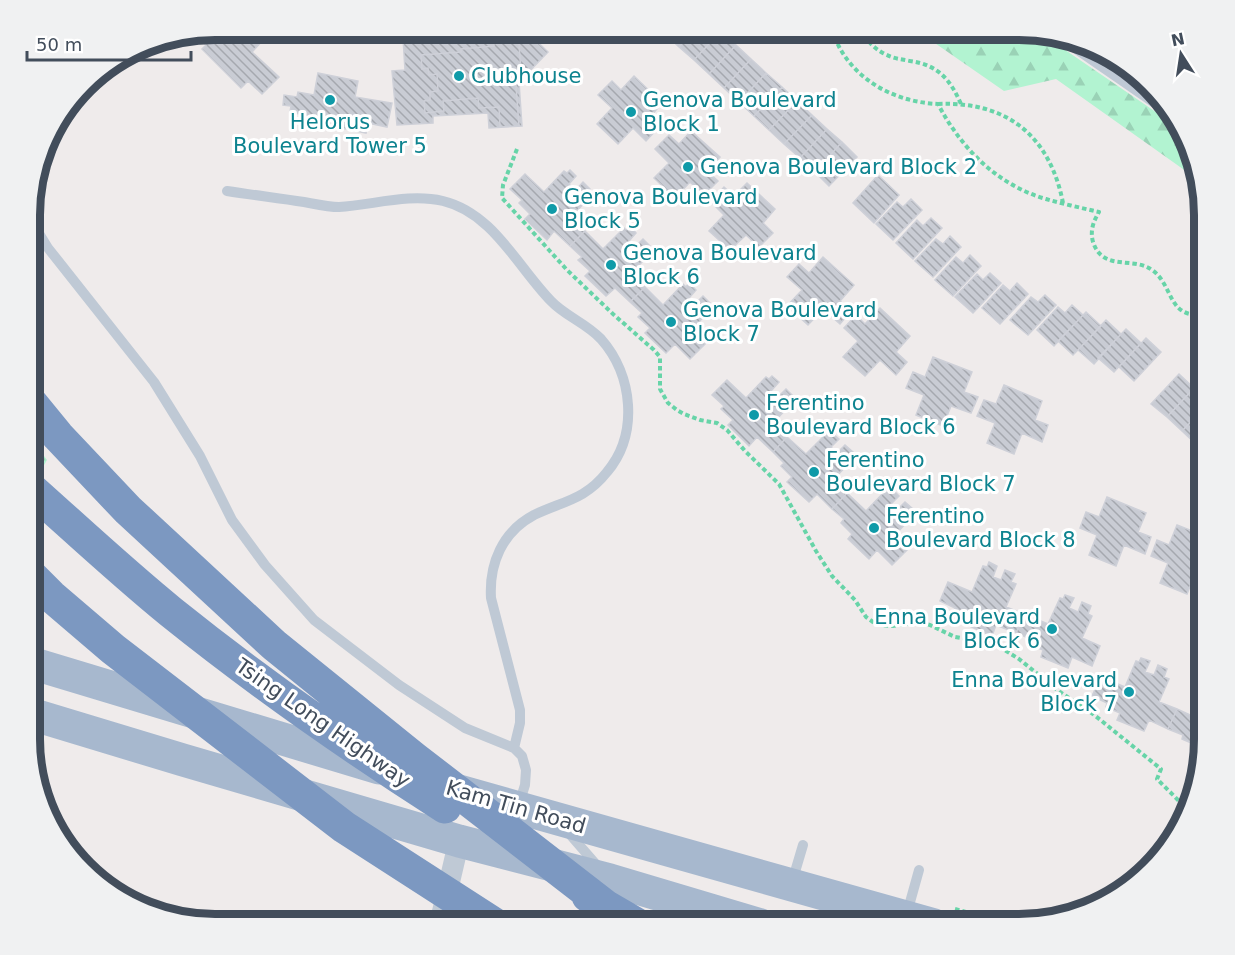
<svg xmlns="http://www.w3.org/2000/svg" width="1235" height="955" font-family="'DejaVu Sans',sans-serif">
	<defs>
		<pattern id="forest-firs" width="22" height="20" patternUnits="userSpaceOnUse" patternTransform="scale(1.5)"><rect width="22" height="20" fill="#b2f3d1"/><path d="M5 1l3.5 6h-7zM16 11l3.5 6h-7z" fill="#9ad2b6"/></pattern>
		<pattern id="building-back-hatch" width="6" height="6" patternUnits="userSpaceOnUse" patternTransform="scale(1.5)"><rect width="6" height="6" fill="#c9ccd4"/><path d="M-1 5l2 2M0 0l6 6M5-1l2 2" fill="none" stroke="#a5a8af"/></pattern>
	</defs>
	<rect width="100%" height="100%" fill="#efebeb"/>
	<path fill="url(#forest-firs)" d="M916,30H1031L1039,32L1185,132L1197,179L1056,79L1004,91Z
		M31,438L47,460L40,472L31,461Z
		M56,830L149,912L144,911L93,879Z"/>
	<path fill="url(#building-back-hatch)" stroke="#ced0d8" stroke-width="1.5" d="M215,30H253L263,40L252,52L279,77L262,94L248,81L241,88L202,49L206,45L194,34Z
		M395,30H525L548,52L519,82L522,126L489,128L488,113L433,116V123L397,125L392,71L405,70L403,38Z
		M493,30H518L521,72L515,73L519,126L500,127L499,107L479,108L478,98L443,101L444,111L425,113L424,101L430,100V92L438,91L437,74L429,75L428,68L422,69L421,55L461,52V49L494,46Z
		M666,30H694L679,47L663,32Z
		M694,30L721,31L694,60L679,47Z
		M721,31L736,45L709,74L694,60Z
		M736,45L751,59L724,88L709,74Z
		M751,59L766,73L739,102L724,88Z
		M318,73L358,81L355,97L392,103L387,127L368,123L366,133L312,122L313,117L290,112L291,106L283,105L284,95L297,97L298,92L314,95Z
		M766,73L782,87L754,116L739,102Z
		M634,76L662,103L650,117L660,126L646,141L633,128L618,144L597,124L612,108L598,95L612,81L621,90Z
		M782,87L797,101L769,130L754,116Z
		M797,101L812,115L784,144L769,130Z
		M812,115L827,129L800,158L784,144Z
		M827,129L842,142L815,172L800,158Z
		M691,131L720,157L707,171L718,181L704,195L690,182L675,198L654,178L669,163L655,149L669,135L679,144Z
		M842,142L857,157L829,186L815,172Z
		M570,170L576,176L569,184L575,191L583,182L590,189L584,196L588,199L571,217L585,231L570,246L554,231L547,240L525,219L530,214L519,203L522,200L510,189L525,174L544,192L564,171L567,173Z
		M878,175L899,195L874,223L853,203Z
		M747,183L775,209L763,223L773,233L759,247L746,235L730,250L709,231L724,215L711,202L724,187L734,196Z
		M911,199L922,210L893,240L876,224L897,202L903,207Z
		M931,218L942,228L913,259L896,243L917,220L923,226Z
		M630,226L636,233L629,241L635,247L643,239L650,246L644,253L648,256L630,274L645,287L630,302L615,288L606,296L585,276L590,271L578,260L582,257L570,246L585,231L603,249L624,228L626,230Z
		M950,236L961,247L933,277L915,261L936,239L943,244Z
		M970,255L981,266L953,296L935,280L956,257L963,263Z
		M823,257L854,285L840,301L851,311L840,324L823,309L808,325L787,306L802,290L787,277L799,264L809,273Z
		M990,273L1001,283L973,313L955,297L977,274L983,280Z
		M689,283L696,290L689,298L695,304L703,296L710,303L704,309L707,313L691,331L705,344L690,359L675,344L666,353L645,333L650,328L638,317L642,313L630,302L645,287L663,305L683,284L686,287Z
		M1017,283L1028,294L1000,324L982,308L1003,285L1010,291Z
		M1045,295L1056,305L1028,335L1010,320L1031,297L1038,302Z
		M1072,305L1083,315L1054,346L1037,330L1058,307L1065,313Z
		M880,308L910,336L896,352L907,362L896,375L880,360L865,376L843,357L858,341L844,328L856,315L865,324Z
		M1086,312L1101,326L1073,355L1058,341Z
		M1106,320L1121,334L1094,364L1078,350Z
		M1126,329L1141,343L1114,372L1098,358Z
		M1146,338L1161,352L1134,381L1119,367Z
		M933,357L972,372L964,392L978,397L971,413L951,406L943,426L916,415L924,395L906,388L913,372L925,377Z
		M1179,374L1194,388L1167,417L1151,404Z
		M772,376L779,382L771,391L778,397L786,389L793,396L786,402L790,405L773,423L787,437L773,452L757,437L749,446L728,425L733,420L721,409L724,406L712,395L727,380L746,398L766,377L769,379Z
		M1004,385L1042,401L1035,420L1048,425L1042,442L1022,433L1014,454L987,443L995,423L977,416L984,400L996,404Z
		M1194,388L1205,398V407L1182,431L1167,417Z
		M1205,407V437L1197,445L1182,431Z
		M832,433L839,439L831,447L837,453L845,445L853,452L846,459L850,462L833,480L847,493L832,509L817,494L809,502L787,482L792,477L781,466L784,463L773,452L787,437L806,454L826,434L828,436Z
		M892,489L899,496L891,504L897,510L905,502L913,509L906,515L910,519L893,537L907,550L892,565L877,550L869,559L848,539L852,534L841,523L844,519L832,509L847,493L866,511L886,490L889,493Z
		M1107,497L1146,513L1138,532L1151,537L1145,554L1124,545L1116,566L1089,555L1097,535L1080,528L1086,512L1099,517Z
		M1177,525L1205,536V577L1195,574L1187,594L1160,583L1168,563L1151,556L1157,540L1169,545Z
		M989,562L997,566L993,577L1001,580L1005,570L1015,574L1011,582L1016,584L1006,607L1024,614L1016,633L996,625L992,636L965,624L967,618L953,612L955,608L940,601L948,582L972,592L983,566L987,567Z
		M1065,595L1074,598L1069,608L1078,612L1082,602L1091,606L1088,614L1092,616L1082,638L1100,646L1092,666L1072,657L1068,668L1041,657L1043,650L1029,644L1031,639L1016,633L1024,614L1048,624L1060,598L1063,599Z
		M1141,658L1150,661L1145,672L1154,675L1158,665L1167,669L1164,677L1169,679L1159,702L1177,709L1168,729L1149,720L1144,731L1117,720L1120,713L1106,707L1107,703L1092,696L1101,677L1125,687L1136,661L1139,662Z
		M1177,709L1201,720L1205,711L1204,756L1193,752L1196,745L1182,739L1183,735L1168,729Z"/>
	<g fill="none" stroke-linecap="round" stroke-linejoin="round">
		<path stroke="#67d4a8" stroke-width="4" stroke-dasharray="4.5 3" stroke-linecap="butt" d="M832,30C847,77 892,102 938,104C961,148 997,185 1046,199C1063,204 1082,208 1099,212C1093,222 1090,231 1093,242C1103,272 1133,256 1152,270C1174,285 1167,320 1205,314
			M859,30C867,40 875,50 887,55C894,59 902,59 910,61C938,65 950,79 961,104
			M938,104C1007,101 1050,136 1063,203
			M517,149L503,185L502,198L567,270L613,314L654,350L660,357V389L668,403L677,410L684,414L700,420L717,423L727,430L745,451L779,484L816,551L832,576L855,600L866,617L873,622L880,625L893,626L918,622L930,625L955,637L995,644L1019,659L1060,692L1093,714L1161,769L1157,779L1190,812
			M955,909L1015,925"/>
		<path stroke="#bfc9d5" stroke-width="10" d="M227,191C253,195 278,198 304,202C315,204 328,207 339,207C373,205 409,193 443,201C493,213 517,266 551,301C565,316 586,323 601,339C633,375 639,434 607,472C585,500 563,501 534,515C502,532 489,564 491,598L520,710V723L514,748
			M32,222L48,248L154,382L200,456L232,520L265,565L314,620L399,685L465,728L514,748L522,756L526,770L525,785L519,804
			M567,831L600,869
			M792,882L803,845
			M907,913L919,870"/>
		<path stroke="#bfc9d5" stroke-width="21" d="M1073,40L1160,100
			M434,925L442,914L459,841"/>
		<path stroke="#a7b8ce" stroke-width="33" d="M31,663L379,768
			M31,714L183,760L459,841L610,880L761,925
			M455,790L934,925"/>
		<path stroke="#7c98c1" stroke-width="33" d="M31,403L58,436L128,510L274,645L414,758L608,908
			M31,489C77,530 123,573 171,612C258,682 351,747 445,807
			M31,576L51,596L113,649L344,827L496,925
			M588,896L638,925"/>
	</g>
	<g fill="#0f9aa8" stroke="#fff" stroke-width="2">
		<circle cx="459" cy="76" r="6"/>
		<circle cx="330" cy="100" r="6"/>
		<circle cx="631" cy="112" r="6"/>
		<circle cx="688" cy="167" r="6"/>
		<circle cx="552" cy="209" r="6"/>
		<circle cx="611" cy="265" r="6"/>
		<circle cx="671" cy="322" r="6"/>
		<circle cx="754" cy="415" r="6"/>
		<circle cx="814" cy="472" r="6"/>
		<circle cx="874" cy="528" r="6"/>
		<circle cx="1052" cy="629" r="6"/>
		<circle cx="1129" cy="692" r="6"/>
	</g>
	<g text-anchor="middle" stroke-width="6" stroke-linejoin="round" paint-order="stroke">
		<g font-size="21" fill="#0d838f" stroke="#fff" text-anchor="start">
			<text x="471" y="83">Clubhouse</text>
			<text x="643" y="107">Genova Boulevard<tspan x="643" dy="24">Block 1</tspan></text>
			<text x="330" y="129" text-anchor="middle">Helorus<tspan x="330" dy="24">Boulevard Tower 5</tspan></text>
			<text x="700" y="174">Genova Boulevard Block 2</text>
			<text x="564" y="204">Genova Boulevard<tspan x="564" dy="24">Block 5</tspan></text>
			<text x="623" y="260">Genova Boulevard<tspan x="623" dy="24">Block 6</tspan></text>
			<text x="683" y="317">Genova Boulevard<tspan x="683" dy="24">Block 7</tspan></text>
			<text x="766" y="410">Ferentino<tspan x="766" dy="24">Boulevard Block 6</tspan></text>
			<text x="826" y="467">Ferentino<tspan x="826" dy="24">Boulevard Block 7</tspan></text>
			<text x="886" y="523">Ferentino<tspan x="886" dy="24">Boulevard Block 8</tspan></text>
			<text x="1040" y="624" text-anchor="end">Enna Boulevard<tspan x="1040" dy="24">Block 6</tspan></text>
			<text x="1117" y="687" text-anchor="end">Enna Boulevard<tspan x="1117" dy="24">Block 7</tspan></text>
		</g>
		<g font-size="21" fill="#424d5b" stroke="#fff">
			<text transform="translate(323 723) rotate(35)" y="7">Tsing Long Highway</text>
			<text transform="translate(516 807) rotate(16)" y="7">Kam Tin Road</text>
		</g>
	</g>
	<path d="M0 0H1235V955H0ZM215 40H1019A175 175 0 0 1 1194 215V739A175 175 0 0 1 1019 914H215A175 175 0 0 1 40 739V215A175 175 0 0 1 215 40Z" fill="#f0f1f2" fill-rule="evenodd"/>
	<path fill="none" stroke="#424d5b" stroke-width="8" d="M215 40H1019A175 175 0 0 1 1194 215V739A175 175 0 0 1 1019 914H215A175 175 0 0 1 40 739V215A175 175 0 0 1 215 40Z"/>
	<g transform="translate(1181 54) rotate(348)" stroke="#ffffff" stroke-width="4.5" paint-order="stroke">
	<path d="M0-4.5L10 22L0 15L-10 22Z" fill="#424d5b"/>
	<text y="-9" font-size="16" font-weight="bold" text-anchor="middle" fill="#424d5b">N</text>
	</g>
	<path d="M27 51v9h164v-9" fill="none" stroke="#424d5b" stroke-width="3"/>
	<text x="36" y="51" font-size="18" fill="#424d5b" stroke="#ffffff" stroke-width="4.5" paint-order="stroke">50 m</text>
</svg>
